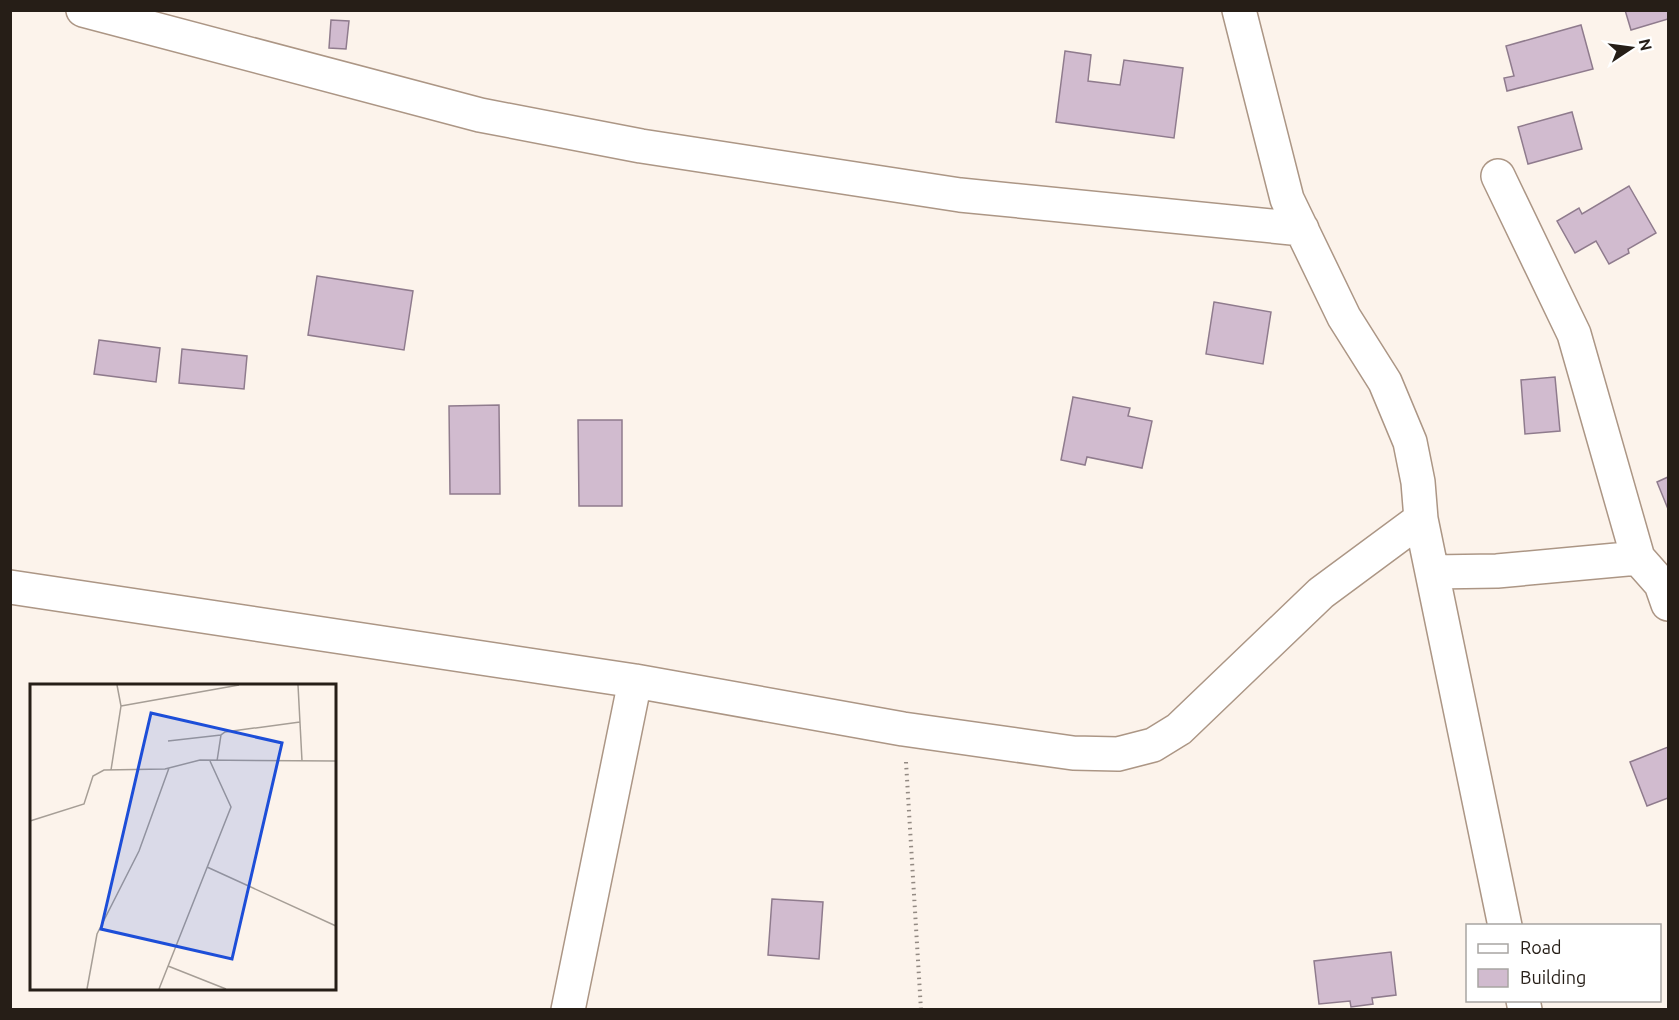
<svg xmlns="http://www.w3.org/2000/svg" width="1679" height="1020" font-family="Ubuntu,sans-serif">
	<rect width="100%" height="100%" fill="#fcf3eb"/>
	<path fill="#d1bbcf" stroke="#8f7b8d" stroke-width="1.5" d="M1625,10H1668V19L1631,30Z
		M331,20L349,21L346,49L329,48Z
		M1581,25L1593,69L1507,91L1504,78L1514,76L1506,46Z
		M1065,51L1091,55L1088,81L1120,85L1124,60L1183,68L1174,138L1056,122Z
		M1572,112L1582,149L1528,164L1518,127Z
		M1629,186L1656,233L1628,249L1629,253L1609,264L1596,241L1575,253L1557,221L1579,208L1582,214Z
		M317,276L413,291L404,350L308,335Z
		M1214,302L1271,312L1263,364L1206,354Z
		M99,340L160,348L156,382L94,374Z
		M182,349L247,356L244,389L179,383Z
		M1555,377L1560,431L1525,434L1521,380Z
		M1073,397L1130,408L1128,416L1152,421L1142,468L1087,457L1085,465L1061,460Z
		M499,405L500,494H450L449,406Z
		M578,420H622V506H579Z
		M1668,477V509L1657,482Z
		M1668,747V798L1647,806L1630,762Z
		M772,899L823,902L819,959L768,955Z
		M1391,952L1396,995L1372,998L1373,1004L1351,1007L1350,1001L1319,1004L1314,961Z"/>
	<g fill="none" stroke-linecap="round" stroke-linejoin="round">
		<defs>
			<path id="minor" d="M83,10L480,115L641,146L960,195L1302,229
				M1239,10L1287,199L1344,317L1385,382L1410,442L1418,482L1421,519L1505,926
				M1498,176L1574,334L1638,558
				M1432,572L1497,571L1638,558L1661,584L1668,604
				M10,587L635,681L903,729L1073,753L1118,754L1153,745L1179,729L1321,593L1421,519
				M1523,1000L1525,1010
				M568,1010L635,681"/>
		</defs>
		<use href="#minor" stroke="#ac9685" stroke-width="36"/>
		<path stroke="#938a83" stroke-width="4" stroke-dasharray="1.5 4.5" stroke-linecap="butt" d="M906,762L921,1010"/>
		<use href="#minor" stroke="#fff" stroke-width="33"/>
	</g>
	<g transform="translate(30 684)">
		<rect width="306" height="306" fill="#fcf3eb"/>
		<path fill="none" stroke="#a69e96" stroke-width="1.5" d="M268,1L272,77M91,22L209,1M138,57L191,51M187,77L191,51L195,48L270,38M81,86L91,22L87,1M0,137L54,120L63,92L74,86L135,85L170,76L306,77M177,183L306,242M138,282L196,305M57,305L67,250L109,167L139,84M129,305L201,123L180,77"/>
		<path fill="#1d4ed8" fill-opacity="0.15" stroke="#1d4ed8" stroke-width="3" d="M121,29L252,59L202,275L71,245Z"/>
		<rect width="306" height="306" fill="none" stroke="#261e17" stroke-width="3"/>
	</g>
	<rect width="1679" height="1020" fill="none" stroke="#261e17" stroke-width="24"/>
	<rect x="1466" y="924" width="195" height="78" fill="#ffffff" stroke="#a8a5a2" stroke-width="1.5"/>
	<rect x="1478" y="944" width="30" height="9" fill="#ffffff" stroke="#a8a5a2" stroke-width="1.5"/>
	<text x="1520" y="954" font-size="18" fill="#261e17">Road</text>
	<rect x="1478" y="969" width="30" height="18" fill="#d1bbcf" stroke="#a8a5a2" stroke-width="1.5"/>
	<text x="1520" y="984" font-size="18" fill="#261e17">Building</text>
	<g transform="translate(1631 48) rotate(77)" stroke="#ffffff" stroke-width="4.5" paint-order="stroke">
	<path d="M0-4.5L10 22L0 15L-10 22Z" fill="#261e17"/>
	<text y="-9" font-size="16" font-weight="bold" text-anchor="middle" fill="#261e17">N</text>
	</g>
</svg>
